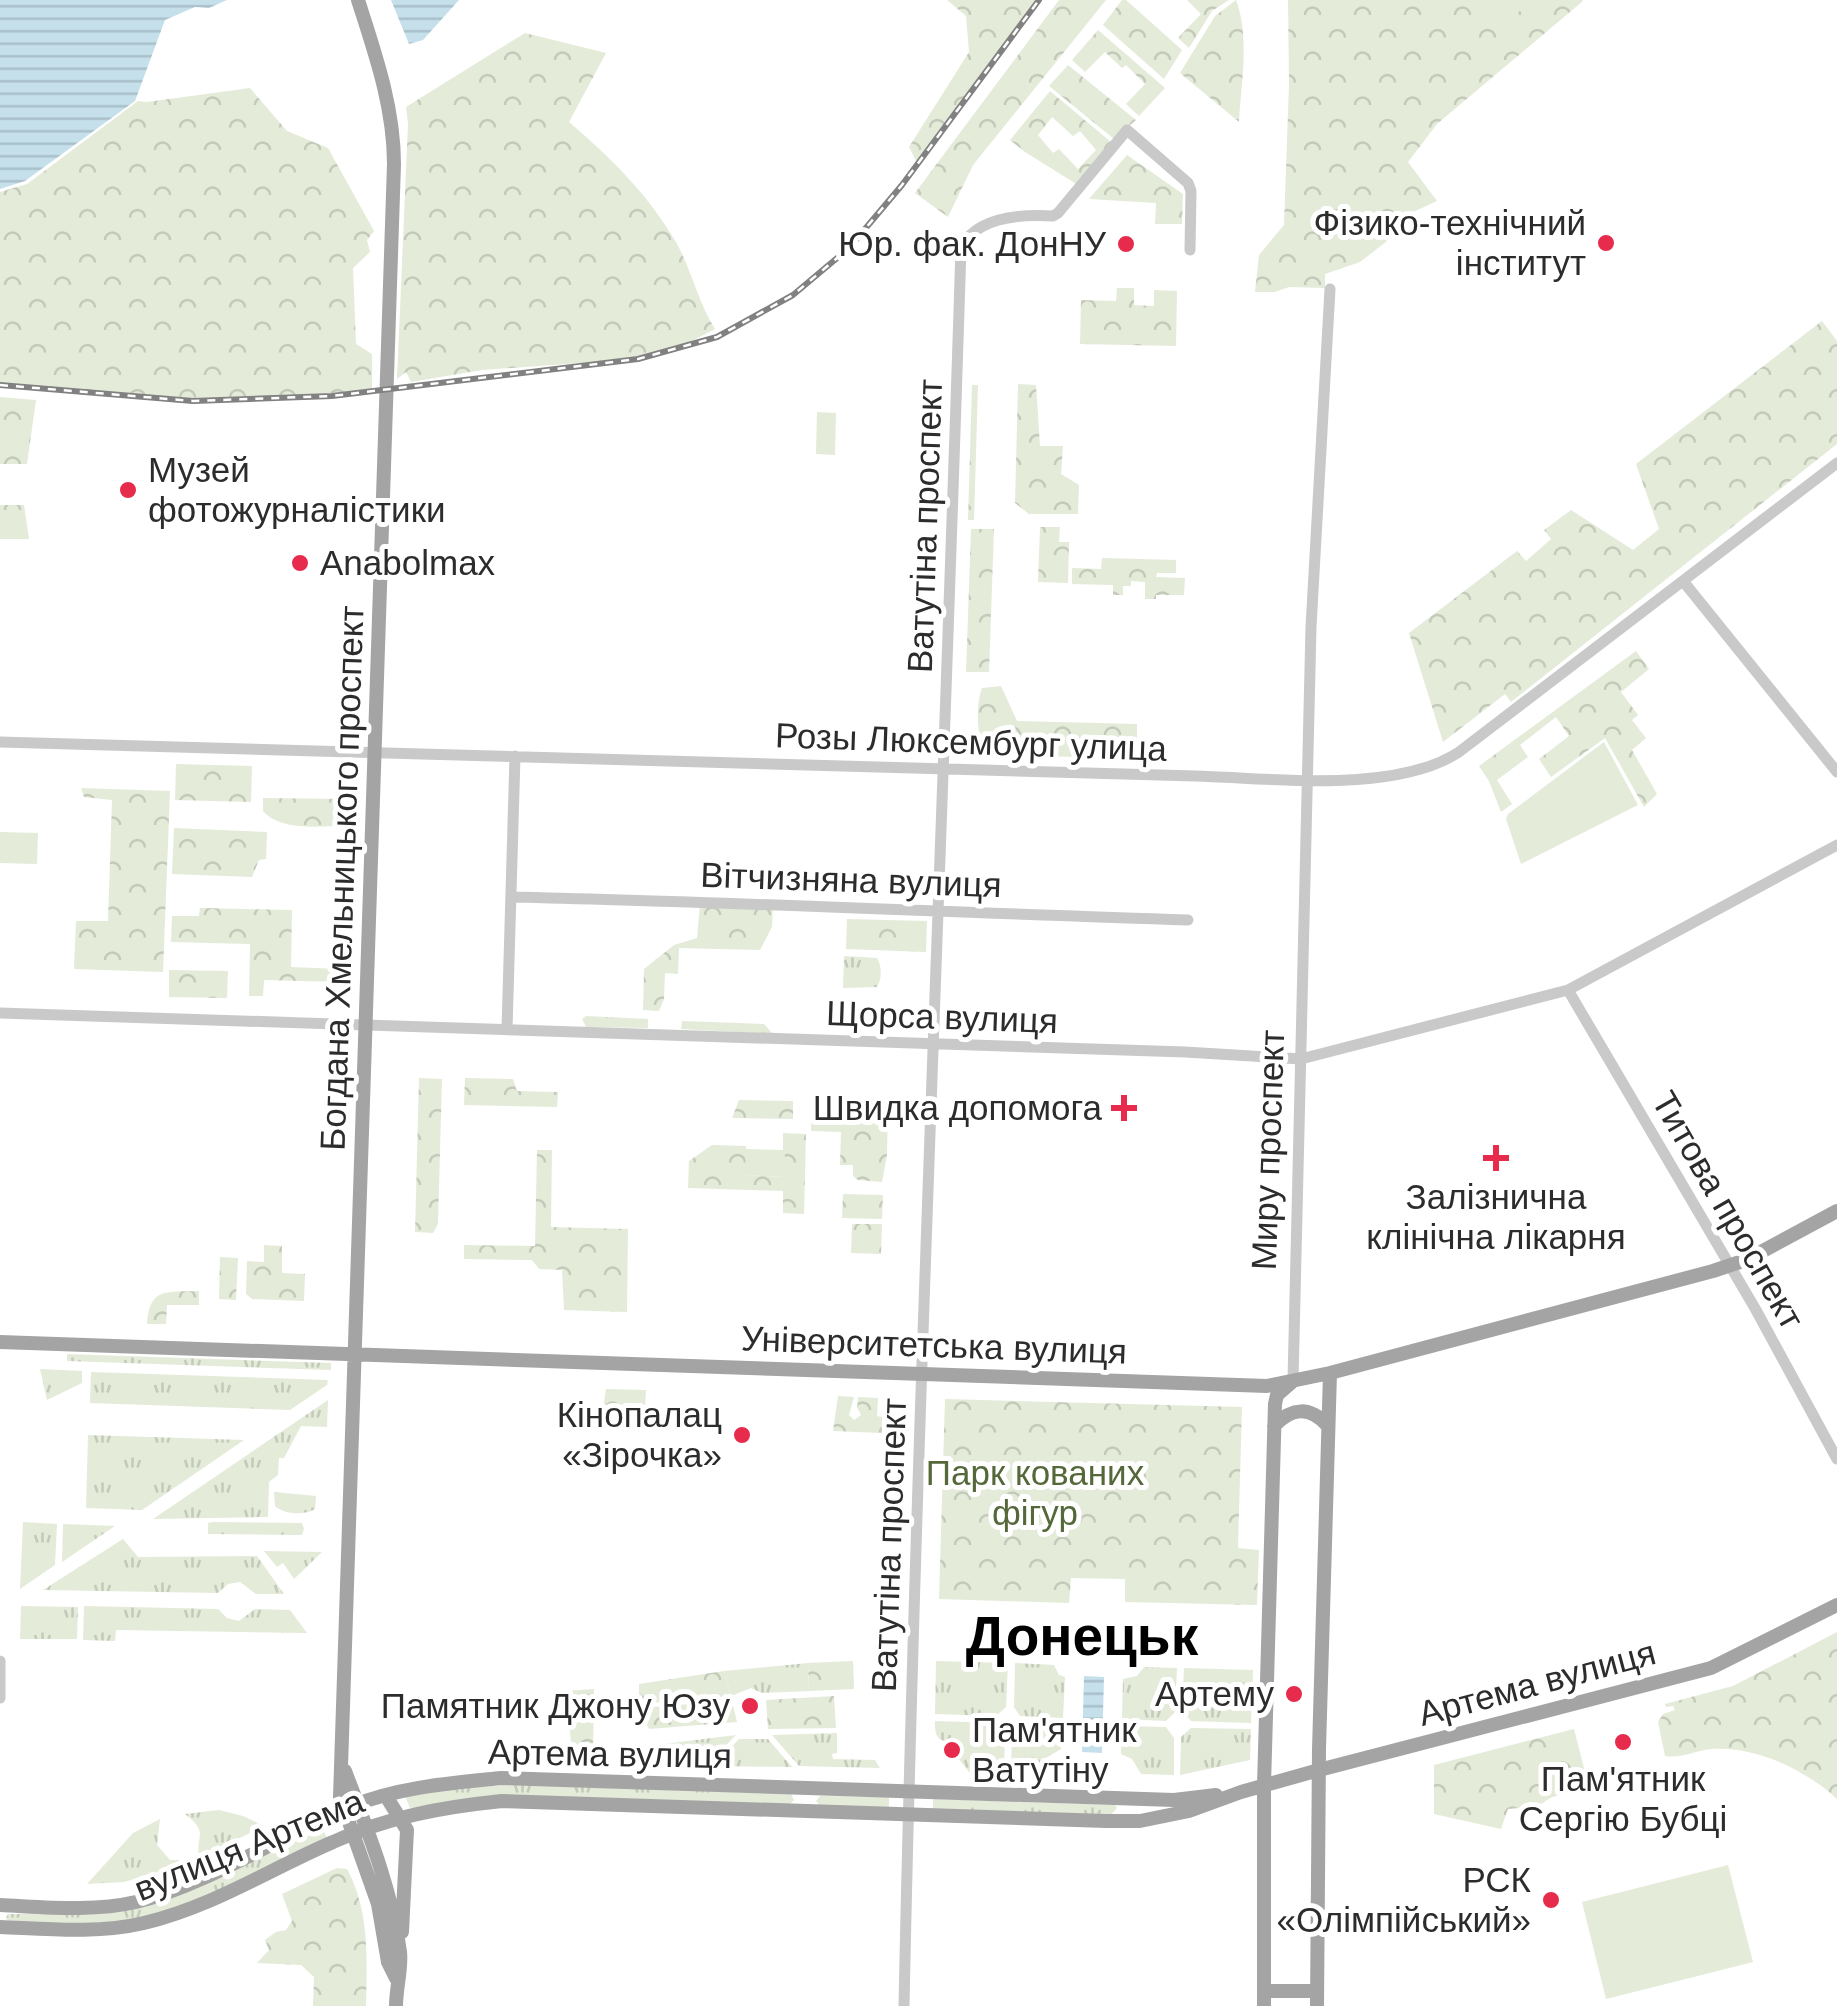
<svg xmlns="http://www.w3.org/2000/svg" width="1837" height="2006" font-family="Arial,sans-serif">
	<defs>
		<pattern id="grass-tufts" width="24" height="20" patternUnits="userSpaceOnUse" patternTransform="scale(2.5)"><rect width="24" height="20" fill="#e4ebd9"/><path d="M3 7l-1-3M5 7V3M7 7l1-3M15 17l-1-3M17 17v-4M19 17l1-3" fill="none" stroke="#c4caba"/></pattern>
		<pattern id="forest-crowns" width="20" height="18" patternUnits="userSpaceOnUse" patternTransform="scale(2.5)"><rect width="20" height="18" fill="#e4ebd9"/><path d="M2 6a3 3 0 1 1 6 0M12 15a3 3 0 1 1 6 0" fill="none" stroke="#c4caba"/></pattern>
		<pattern id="water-rules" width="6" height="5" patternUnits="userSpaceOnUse" patternTransform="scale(2.5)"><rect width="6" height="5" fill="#c5e0eb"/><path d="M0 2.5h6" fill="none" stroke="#a9c0ca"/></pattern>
	</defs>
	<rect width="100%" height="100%" fill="#fff"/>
	<path fill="url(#grass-tufts)" d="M844,956L877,958C882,966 882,979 877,987L843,988Z
		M586,1016L648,1019V1028L586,1027L582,1019Z
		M682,1021L764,1024L773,1034L681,1029Z
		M67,1354L331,1363V1370L67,1361Z
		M40,1369L82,1371V1383L47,1400Z
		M91,1372L328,1380L327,1385L290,1410L90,1403Z
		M328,1400L327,1427L301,1426L284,1458H279L278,1475L269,1482L268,1517L153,1519Z
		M88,1435L244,1440L142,1510L86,1508Z
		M274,1492L316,1496L315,1509C305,1516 283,1514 275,1506Z
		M23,1522L57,1524L55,1565L20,1589Z
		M213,1522L302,1523L304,1529L302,1535L208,1534V1523Z
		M63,1524L115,1526L62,1562Z
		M123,1539L138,1557L257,1556L284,1594H256L240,1582L228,1584L218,1593L43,1590Z
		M264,1551L322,1552L294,1579L283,1563L277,1567Z
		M21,1606L78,1607L77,1639H20Z
		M84,1606L218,1609L227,1618L239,1621L255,1609L290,1610L307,1633L116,1630L115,1641L83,1640Z
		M936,1661L1008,1663L1006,1707L996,1716L935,1714Z
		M808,1663L809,1691L762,1693L751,1688L731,1696L724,1671Z
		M1015,1663L1054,1665L1059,1675L1065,1677L1063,1718L1020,1716L1014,1707Z
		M1144,1667L1177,1668L1175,1712L1166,1721L1122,1719L1123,1679L1137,1676Z
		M1184,1668L1253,1670L1251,1723L1191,1721L1182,1711Z
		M935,1721L996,1723L1005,1732L1004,1774L969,1772L958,1758L956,1749C945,1736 934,1746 935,1721Z
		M1020,1724L1062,1725L1061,1749L1046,1758L1039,1772L1011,1771L1012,1731Z
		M1122,1726L1166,1727L1174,1738V1775L1141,1774L1132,1759L1121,1754Z
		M1191,1728L1251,1729L1250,1760L1180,1775L1181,1737Z
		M837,1733V1753L832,1754L833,1759L875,1760L880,1768L799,1766L772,1735Z
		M736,1735L705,1767L667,1768L655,1745Z
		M739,1739H768L792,1767L714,1766Z
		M518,1785L791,1794L794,1800L789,1805L496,1795L410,1808L405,1796L478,1786Z
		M820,1796L889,1797V1809L820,1806L816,1801Z
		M933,1799L1115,1805L1117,1808L1111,1815L933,1810Z
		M219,1810L243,1816L264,1826L199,1858C195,1835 210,1833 185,1814Z
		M160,1819L157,1845L170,1860H179L182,1865L124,1882L87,1884L133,1833Z
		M323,1829L327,1838C267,1867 206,1906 140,1919C97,1927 52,1923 8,1922L6,1918L8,1914H67L169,1899Z"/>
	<path fill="url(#forest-crowns)" fill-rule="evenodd" d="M947,0H1037L917,163L909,147L969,52L966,16Z
		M1059,0H1106L973,165L948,217L915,193Z
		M1122,0H1126L1182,50L1164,79L1103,25Z
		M1187,0H1229L1212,11L1189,48L1178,38L1201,14Z
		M1236,0C1250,37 1241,83 1239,122L1180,73L1215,16Z
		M1288,0H1582L1583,1L1437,124L1408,162L1437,201L1378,228L1387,241L1360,262L1325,274V288L1289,287L1275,292H1255L1259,255L1284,225L1289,84Z
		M1098,30L1165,88L1139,116L1126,104L1145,84L1126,65L1122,68L1105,52L1085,72L1072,60Z
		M525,33L606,53L569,122C611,158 649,195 677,244C692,271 698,302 715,329L671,352L651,358L482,370L411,382L406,372L397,379L408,124L406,107Z
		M1068,65L1136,120L1114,139L1049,86Z
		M250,88L287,131L328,148L374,231L367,240L370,252L353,268L356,344L372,354V391L193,401L0,383V192L27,184L138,101L147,102Z
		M1050,91L1111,142L1078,185L1025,152L1010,140ZM1052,117L1073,136L1080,131L1096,150L1078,169L1059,149L1053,153L1038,135Z
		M1127,155L1183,194L1182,224H1155L1156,203L1089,199Z
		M1117,288H1134V305L1154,306V290L1177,291L1176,346L1080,344L1081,300L1116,301Z
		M1822,321L1837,341V444L1511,702L1505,694L1443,742L1409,633L1517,551L1526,561L1551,539L1544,530L1571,510L1633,550L1659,529L1636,464Z
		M1018,384L1036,385L1040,446H1063L1061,474L1079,485L1078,514H1029L1015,503Z
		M972,385H978L974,520H968Z
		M0,397L36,400L27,464H0Z
		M0,505H24L29,539H0Z
		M1040,527H1060L1059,542H1069L1068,583L1038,582Z
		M971,529H994L989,672H966Z
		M1102,558L1176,560V573H1157L1156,577L1185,578L1184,595H1156V599H1145V582L1131,581V586H1123V595H1113V585L1072,584V568L1101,569Z
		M1636,651L1649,669L1621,692L1638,715L1632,720L1646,738L1632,750L1657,794L1644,807L1605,738L1551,777L1539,759L1569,736L1556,717L1520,745L1528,757L1497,780L1512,804L1501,812L1489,781L1479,766Z
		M1001,686L1017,721L1137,724V758L980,755C980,730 974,711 982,688Z
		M176,764L252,766L251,802L175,800Z
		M81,788L170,791L163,972L74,969L76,921H108L112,800L84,797Z
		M263,798L346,799L345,825C321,827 280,831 263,811Z
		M174,828L267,832L266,859L259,860L252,877L172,874Z
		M700,904L773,905L772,927L760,950L679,948L678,974L665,973L664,999L659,1011L643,1010L644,969L674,945L697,938Z
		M200,908L292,910L291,967L339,969V982L264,980L263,996H249L250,944L171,942L172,916H199Z
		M847,919L927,921L926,952L846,949Z
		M169,970L228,971L227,998L169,997Z
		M419,1078L442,1079L438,1224L433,1233L415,1232Z
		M465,1078L513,1079L517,1091L558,1092L557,1107L464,1105Z
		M853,1098L879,1099L888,1106L887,1155L882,1182L858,1180L853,1176V1165H840L841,1132L811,1131L812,1103L846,1104Z
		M739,1100L793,1101V1119L732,1118Z
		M783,1133L806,1134L804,1214L783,1213V1191L688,1188L689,1161L712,1145L746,1146V1175L783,1177Z
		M537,1150H552L551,1227L628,1229L627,1312L564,1310L562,1270L539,1269L532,1260L464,1259V1245L535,1246Z
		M843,1194L883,1195L882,1219L842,1218Z
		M852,1224H882L881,1254L851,1253Z
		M264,1245L282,1246V1273L305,1274L304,1301L252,1299L246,1294L247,1261L264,1262Z
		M220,1257L238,1258L236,1300L219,1299Z
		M199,1291V1305H167L166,1324H147C149,1287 167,1292 199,1291Z
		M606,1389L646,1390L645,1409L650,1410L649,1425L601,1423Z
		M838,1396L854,1397L849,1415L854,1420L861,1415L857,1407L858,1397L878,1398L877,1416L882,1417V1433L833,1431Z
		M945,1399L1242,1407L1238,1548L1259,1550L1257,1605L1125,1602V1579L1071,1578L1069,1603L939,1599Z
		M1837,1632V1799C1806,1770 1756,1746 1712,1749C1697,1750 1680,1759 1665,1756L1658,1722L1663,1714L1675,1710L1673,1706L1666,1707L1665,1704L1733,1686Z
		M853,1661L854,1689L809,1691L808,1663Z
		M724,1671L731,1696L639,1704V1684Z
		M594,1689L593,1755L573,1762L566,1691Z
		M834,1696L836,1728L768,1729L766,1700Z
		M732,1701L737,1722L649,1729L639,1708Z
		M1574,1729L1588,1784L1550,1798L1525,1815L1520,1808L1508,1809L1501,1829L1434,1814V1765Z
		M337,1868L347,1869C370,1912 367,1959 366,2006H313L314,1977L301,1965L257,1963L269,1950L265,1940L276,1932L286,1930L292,1921L282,1894Z"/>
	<path fill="#e4ebd9" d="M1480,0H1531L1504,26Z
		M817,412L836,413L835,455L816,454Z
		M1604,742L1638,805L1521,864L1506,819L1508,814Z
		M0,832L38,833L37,864L0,863Z
		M746,1149L785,1150L784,1177L745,1175Z
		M1728,1865L1753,1962L1606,1999L1582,1902Z"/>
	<path fill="url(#water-rules)" d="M0,0H227L209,8L195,7L165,20L135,101L25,181L0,189Z
		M391,0H459L423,40L409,44Z
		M1084,1676L1104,1677L1102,1753L1082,1752Z"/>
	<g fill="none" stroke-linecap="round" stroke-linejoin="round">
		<path stroke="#c9c9c9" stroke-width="11" d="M1683,581L1837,772
			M0,742L1195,776C1272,778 1395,794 1459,752L1837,463
			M511,897C737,902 962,913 1188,920
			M1568,990L1756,1310L1837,1459
			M0,1013L1185,1052L1301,1059L1568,990L1837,845
			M507,1029L515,756
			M1293,1381L1311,627L1330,289
			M0,1661V1698
			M904,2006C916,1419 943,833 961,247C978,216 1021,214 1053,216L1058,213L1127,130L1188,183L1191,191L1190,250"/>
		<path stroke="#a4a4a4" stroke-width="14" d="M358,0C375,53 394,107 394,164L340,1797L378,1904L388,1962L396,1978
			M0,1342L1267,1386L1330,1373L1713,1271L1746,1260L1837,1211
			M1274,1426C1292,1407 1310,1406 1328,1426
			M345,1771C367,1829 392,1890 400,1952C402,1968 396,1988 396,2006
			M386,1796L407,1830L402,1932
			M0,1905C45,1907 92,1912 136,1902C206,1886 284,1833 352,1806C398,1787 452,1783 501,1778L1174,1800L1216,1795
			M0,1927C48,1929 97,1934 144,1923C212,1907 270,1869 333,1842C387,1817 443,1807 502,1801L1106,1821H1140L1189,1811L1241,1792L1319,1770L1711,1668L1837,1605
			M1264,1991H1317
			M1264,2006V1785L1275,1404L1277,1395L1292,1382
			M1317,2006L1319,1749L1330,1373"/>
		<defs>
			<path id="rail" d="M0,385L193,401L332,396L638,359L717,337L793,295L849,248L902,185L1039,0"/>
		</defs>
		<use href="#rail" stroke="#818181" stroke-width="6"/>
		<use href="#rail" stroke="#fff" stroke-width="2.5" stroke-dasharray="8" stroke-linecap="butt"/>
	</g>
	<g fill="#e62b4c" stroke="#fff" stroke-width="4">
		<circle cx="1606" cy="243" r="10"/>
		<circle cx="1126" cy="244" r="10"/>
		<circle cx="128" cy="490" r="10"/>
		<circle cx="300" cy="563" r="10"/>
		<path d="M1119 1093h10v10h10v10h-10v10h-10v-10h-10v-10h10z"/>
		<path d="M1491 1143h10v10h10v10h-10v10h-10v-10h-10v-10h10z"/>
		<circle cx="742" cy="1435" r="10"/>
		<circle cx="1294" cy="1694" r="10"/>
		<circle cx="750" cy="1706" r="10"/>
		<circle cx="1623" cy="1742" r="10"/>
		<circle cx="952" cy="1750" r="10"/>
		<circle cx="1551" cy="1900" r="10"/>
	</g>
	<g text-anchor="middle" stroke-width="10" stroke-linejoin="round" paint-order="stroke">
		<g font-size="35" fill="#2c2c2c" stroke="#fff" text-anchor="end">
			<text x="1586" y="235">Фізико-технічний<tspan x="1586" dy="40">інститут</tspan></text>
			<text x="1106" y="256">Юр. фак. ДонНУ</text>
			<text x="148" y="482" text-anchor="start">Музей<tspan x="148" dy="40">фотожурналістики</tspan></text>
			<text x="320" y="575" text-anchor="start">Anabolmax</text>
			<text x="1102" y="1120">Швидка допомога</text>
			<text x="1496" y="1209" text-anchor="middle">Залізнична<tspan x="1496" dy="40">клінічна лікарня</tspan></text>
			<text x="722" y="1427">Кінопалац<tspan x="722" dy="40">«Зірочка»</tspan></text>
			<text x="1274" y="1706">Артему</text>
			<text x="730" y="1718">Памятник Джону Юзу</text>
			<text x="972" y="1742" text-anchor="start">Пам'ятник<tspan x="972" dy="40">Ватутіну</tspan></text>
			<text x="1623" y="1791" text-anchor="middle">Пам'ятник<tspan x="1623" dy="40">Сергію Бубці</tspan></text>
			<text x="1531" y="1892">РСК<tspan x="1531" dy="40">«Олімпійський»</tspan></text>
		</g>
		<g font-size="35" fill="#2c2c2c" stroke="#fff">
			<text transform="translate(925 526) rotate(-88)" y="12">Ватутіна проспект</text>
			<text transform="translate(971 742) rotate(2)" y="12">Розы Люксембург улица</text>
			<text transform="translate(342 878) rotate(-88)" y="12">Богдана Хмельницького проспект</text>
			<text transform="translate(851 880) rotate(2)" y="12">Вітчизняна вулиця</text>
			<text transform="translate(942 1017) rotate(2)" y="12">Щорса вулиця</text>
			<text transform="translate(1268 1150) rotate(-88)" y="12">Миру проспект</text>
			<text transform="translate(1728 1210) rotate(60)" y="12">Титова проспект</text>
			<text transform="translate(934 1345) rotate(2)" y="12">Університетська вулиця</text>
			<text transform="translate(889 1545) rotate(-88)" y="12">Ватутіна проспект</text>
			<text transform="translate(1537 1683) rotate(-15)" y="12">Артема вулиця</text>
			<text transform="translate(610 1754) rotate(1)" y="12">Артема вулиця</text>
			<text transform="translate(249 1845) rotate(-22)" y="12">вулиця Артема</text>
		</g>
		<g font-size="35" fill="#54683a" stroke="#fff">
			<text x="1035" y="1485">Парк кованих<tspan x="1035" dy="40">фігур</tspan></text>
		</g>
		<g font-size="55" font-weight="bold" fill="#000" stroke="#fff">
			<text x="1082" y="1655">Донецьк</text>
		</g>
	</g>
</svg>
